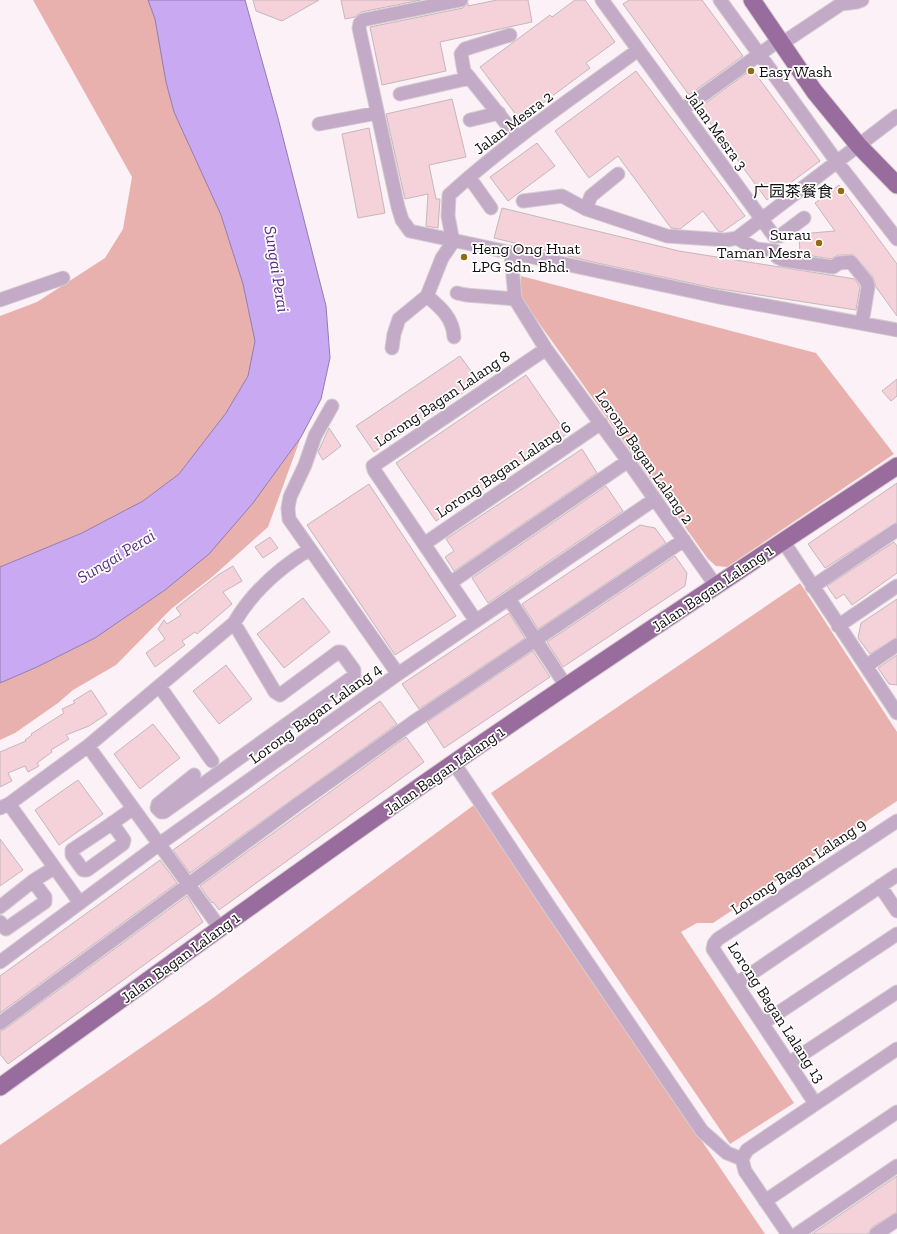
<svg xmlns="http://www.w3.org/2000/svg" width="897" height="1234" font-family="'Zilla Slab','Noto Sans SC',serif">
	<rect width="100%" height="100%" fill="#fbf1f6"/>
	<path fill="#e9b1ae" d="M33,0H148L155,19L166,82L174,112L221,215L243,284L255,341L248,376L226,413L179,474L143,501L82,533L0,567V316L37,302L105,258L123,229L132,177Z
		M521,276L816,353L894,454L727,567L716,566L708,559L521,298Z
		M301,437L268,527L212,577L171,609L116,665L73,690L58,703L15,733L0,740V683L37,667L95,638L165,590L253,503Z
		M800,583L897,732V801L713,923H697L681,932L794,1103L730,1144L491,793Z
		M474,805L765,1234H0V1145L213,998Z"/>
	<path fill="#c9aaf2" stroke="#927bae" d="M148,0H245L278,118L326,306L330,358L321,399L301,437L253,503L209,554L165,590L95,638L37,667L0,683V567L82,533L143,501L179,474L226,413L248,376L255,341L243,284L221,215L174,112L166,82L155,19Z"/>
	<path fill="#f5d1d9" stroke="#c3b8bb" d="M253,0H319L282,21L256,11Z
		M341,0H421L361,12L355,17L345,19Z
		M497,0H528L532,22L440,42L446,71L382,85L370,27L463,8L468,3V6Z
		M575,0H585L615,42L586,63L590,68L520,120L480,67L550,15L552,17Z
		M629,0H702L743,56L689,95L623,4Z
		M752,69L820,161L767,200L699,108Z
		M636,71L745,216L722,232L718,231L703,211L680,229L671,228L618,156L589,178L555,131Z
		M452,99L466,157L429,165L436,199H440L438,228L431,227L426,226L428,194L405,199L386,114Z
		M369,128L385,213L358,218L342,134Z
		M537,143L555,166L508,201L490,177Z
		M839,185L897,264V316L876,287L873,277L854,255H838L831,259L800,254L799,234L835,231L815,203Z
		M502,208L679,251L855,279L860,287L856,310L714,288L597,263L494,238Z
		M460,356L479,382L374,452L356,426Z
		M526,375L567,434L436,521L396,463Z
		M897,379V396L891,401L882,391Z
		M329,428L341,446L323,460L318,452Z
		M582,449L597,473L454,571L445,557L454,551L446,539Z
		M897,483V522L825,568L808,544Z
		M369,484L456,616L395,655L307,525Z
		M606,486L623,511L488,603L472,578Z
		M640,525L655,528L666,543L538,629L522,604Z
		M270,537L278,548L263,558L255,547Z
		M894,542L897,546V573L852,605L844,594L836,599L827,586Z
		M675,556L687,573L685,586L563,667L547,642Z
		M233,566L242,581L223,592L232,604L197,634L195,632L182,641L185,645L155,667L146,653L165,639L158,629L164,620L167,624L181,615L176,608L218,575Z
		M303,598L330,632L284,668L257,634Z
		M897,599V637L870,654L858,638L861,623Z
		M509,613L525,638L419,709L402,684Z
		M533,651L550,677L444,748L427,722Z
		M897,655V685L889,684L878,668Z
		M226,665L252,699L219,724L193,691Z
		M91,690L107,714L89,726L66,735L69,739L51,750L52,752L37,763L39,766L28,772L25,766L8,773L12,781L0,787V752L26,741L25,740L32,735L31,734L64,713L62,709L75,703L73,701Z
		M380,701L397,724L190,873L173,850Z
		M153,724L180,758L140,789L114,754Z
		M406,737L424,762L219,910L213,902L212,903L200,886Z
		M78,780L103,814L59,845L35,810Z
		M0,839L23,870L0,886Z
		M160,860L177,883L0,1013V976Z
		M187,896L203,922L8,1064L0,1054V1031L5,1029Z
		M897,1176V1212L872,1227L868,1234H812Z"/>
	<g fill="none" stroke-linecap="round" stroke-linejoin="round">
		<defs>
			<path id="minor" d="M461,0L363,20L360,23L359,28L398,207L402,220L410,231L719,297L897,330
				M602,0L774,236H780L804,218
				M720,0L837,162L897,239
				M510,35L465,49L461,54L464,71L518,138
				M781,44L841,4L857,2L862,0
				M400,94L470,78
				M682,110L778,41
				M470,120L499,113
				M319,124L377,113
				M469,177L491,208
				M523,201L562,196L586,209L667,236L726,240L737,238L897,116
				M586,209L591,196L618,174
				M737,238L756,249L775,251L777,257L783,260L833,267L839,263L851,262L867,282L868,287L862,323
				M453,242L448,216L449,195C507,142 574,97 638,50
				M511,253L515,299L546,349L628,461L716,586
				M457,293L466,295L515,299
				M427,296C441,308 453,318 454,337
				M0,300L63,278
				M392,348L394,334L399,319L427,296L442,258L453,242
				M332,406L315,436L305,465L290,497L288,508L289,519L398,674
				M783,541L897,713
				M424,544L601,423
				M450,583L628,461
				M812,587L897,530
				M509,599L566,686
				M476,621L374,470L373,466L546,349
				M838,626L897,586
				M866,666L897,645
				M160,687L212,761
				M88,746L220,928
				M454,763L549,906L702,1131L727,1153L742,1159
				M194,775L158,804L157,808L161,812H164L354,676V670L341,652H338L280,695L275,692L234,623
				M9,804L80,903
				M0,808L9,804L88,746L234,623C252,592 281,567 310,549
				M112,823L124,840L123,844L87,870H83L72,855V850C92,837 113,823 132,809
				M880,886L897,911
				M0,907L33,881L54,868
				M0,922L6,929L45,902V897L33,881
				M0,962L158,845L398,674L655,499
				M736,984L897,875
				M0,1023L298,804L412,723L684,540
				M763,1023L897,934
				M789,1063L897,992
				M815,1103L713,949L714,944L718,939L897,821
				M742,1159L747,1150L897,1049
				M742,1159L745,1171L788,1234
				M765,1201L897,1112
				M797,1234L897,1166
				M876,1234L897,1220"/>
			<path id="major" d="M752,0L814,91L859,146L897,185
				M0,1087C151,978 302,868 455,762C601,661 749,564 897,466"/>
		</defs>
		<use href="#minor" stroke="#d6cdd1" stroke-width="15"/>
		<use href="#major" stroke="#d6cdd1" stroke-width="19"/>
		<use href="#minor" stroke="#c3aac6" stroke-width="13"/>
		<use href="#major" stroke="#986c9d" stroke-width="17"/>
	</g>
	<g fill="#936b14" stroke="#fff" stroke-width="1.5">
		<circle cx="751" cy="71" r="4"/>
		<circle cx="841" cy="191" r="4"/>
		<circle cx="819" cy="243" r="4"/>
		<circle cx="464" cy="257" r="4"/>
	</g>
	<g text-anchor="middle" stroke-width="3.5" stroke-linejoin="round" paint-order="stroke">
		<g font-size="16" fill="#110e10" stroke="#fff" text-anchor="start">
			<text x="759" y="77">Easy Wash</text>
			<text x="833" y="197" text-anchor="end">广园茶餐食</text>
			<text x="811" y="240" text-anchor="end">Surau<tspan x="811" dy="18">Taman Mesra</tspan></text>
			<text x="472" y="254">Heng Ong Huat<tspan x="472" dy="18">LPG Sdn. Bhd.</tspan></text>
		</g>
		<g font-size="16" fill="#110e10" stroke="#fff">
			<text transform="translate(513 122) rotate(-37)" y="6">Jalan Mesra 2</text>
			<text transform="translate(717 130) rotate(54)" y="6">Jalan Mesra 3</text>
			<text transform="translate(442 398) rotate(-34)" y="6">Lorong Bagan Lalang 8</text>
			<text transform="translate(645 457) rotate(55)" y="6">Lorong Bagan Lalang 2</text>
			<text transform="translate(503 469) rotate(-34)" y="6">Lorong Bagan Lalang 6</text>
			<text transform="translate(712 588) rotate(-34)" y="6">Jalan Bagan Lalang 1</text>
			<text transform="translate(315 713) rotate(-36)" y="6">Lorong Bagan Lalang 4</text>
			<text transform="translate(444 770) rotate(-35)" y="6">Jalan Bagan Lalang 1</text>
			<text transform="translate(798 866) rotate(-34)" y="6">Lorong Bagan Lalang 9</text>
			<text transform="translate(180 957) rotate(-36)" y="6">Jalan Bagan Lalang 1</text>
			<text transform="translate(777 1012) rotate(57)" y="6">Lorong Bagan Lalang 13</text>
		</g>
		<g font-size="17" font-style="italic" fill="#582e81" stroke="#fff">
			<text transform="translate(277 269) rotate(81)" y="6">Sungai Perai</text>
			<text transform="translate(116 556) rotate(-31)" y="6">Sungai Perai</text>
		</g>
	</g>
</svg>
